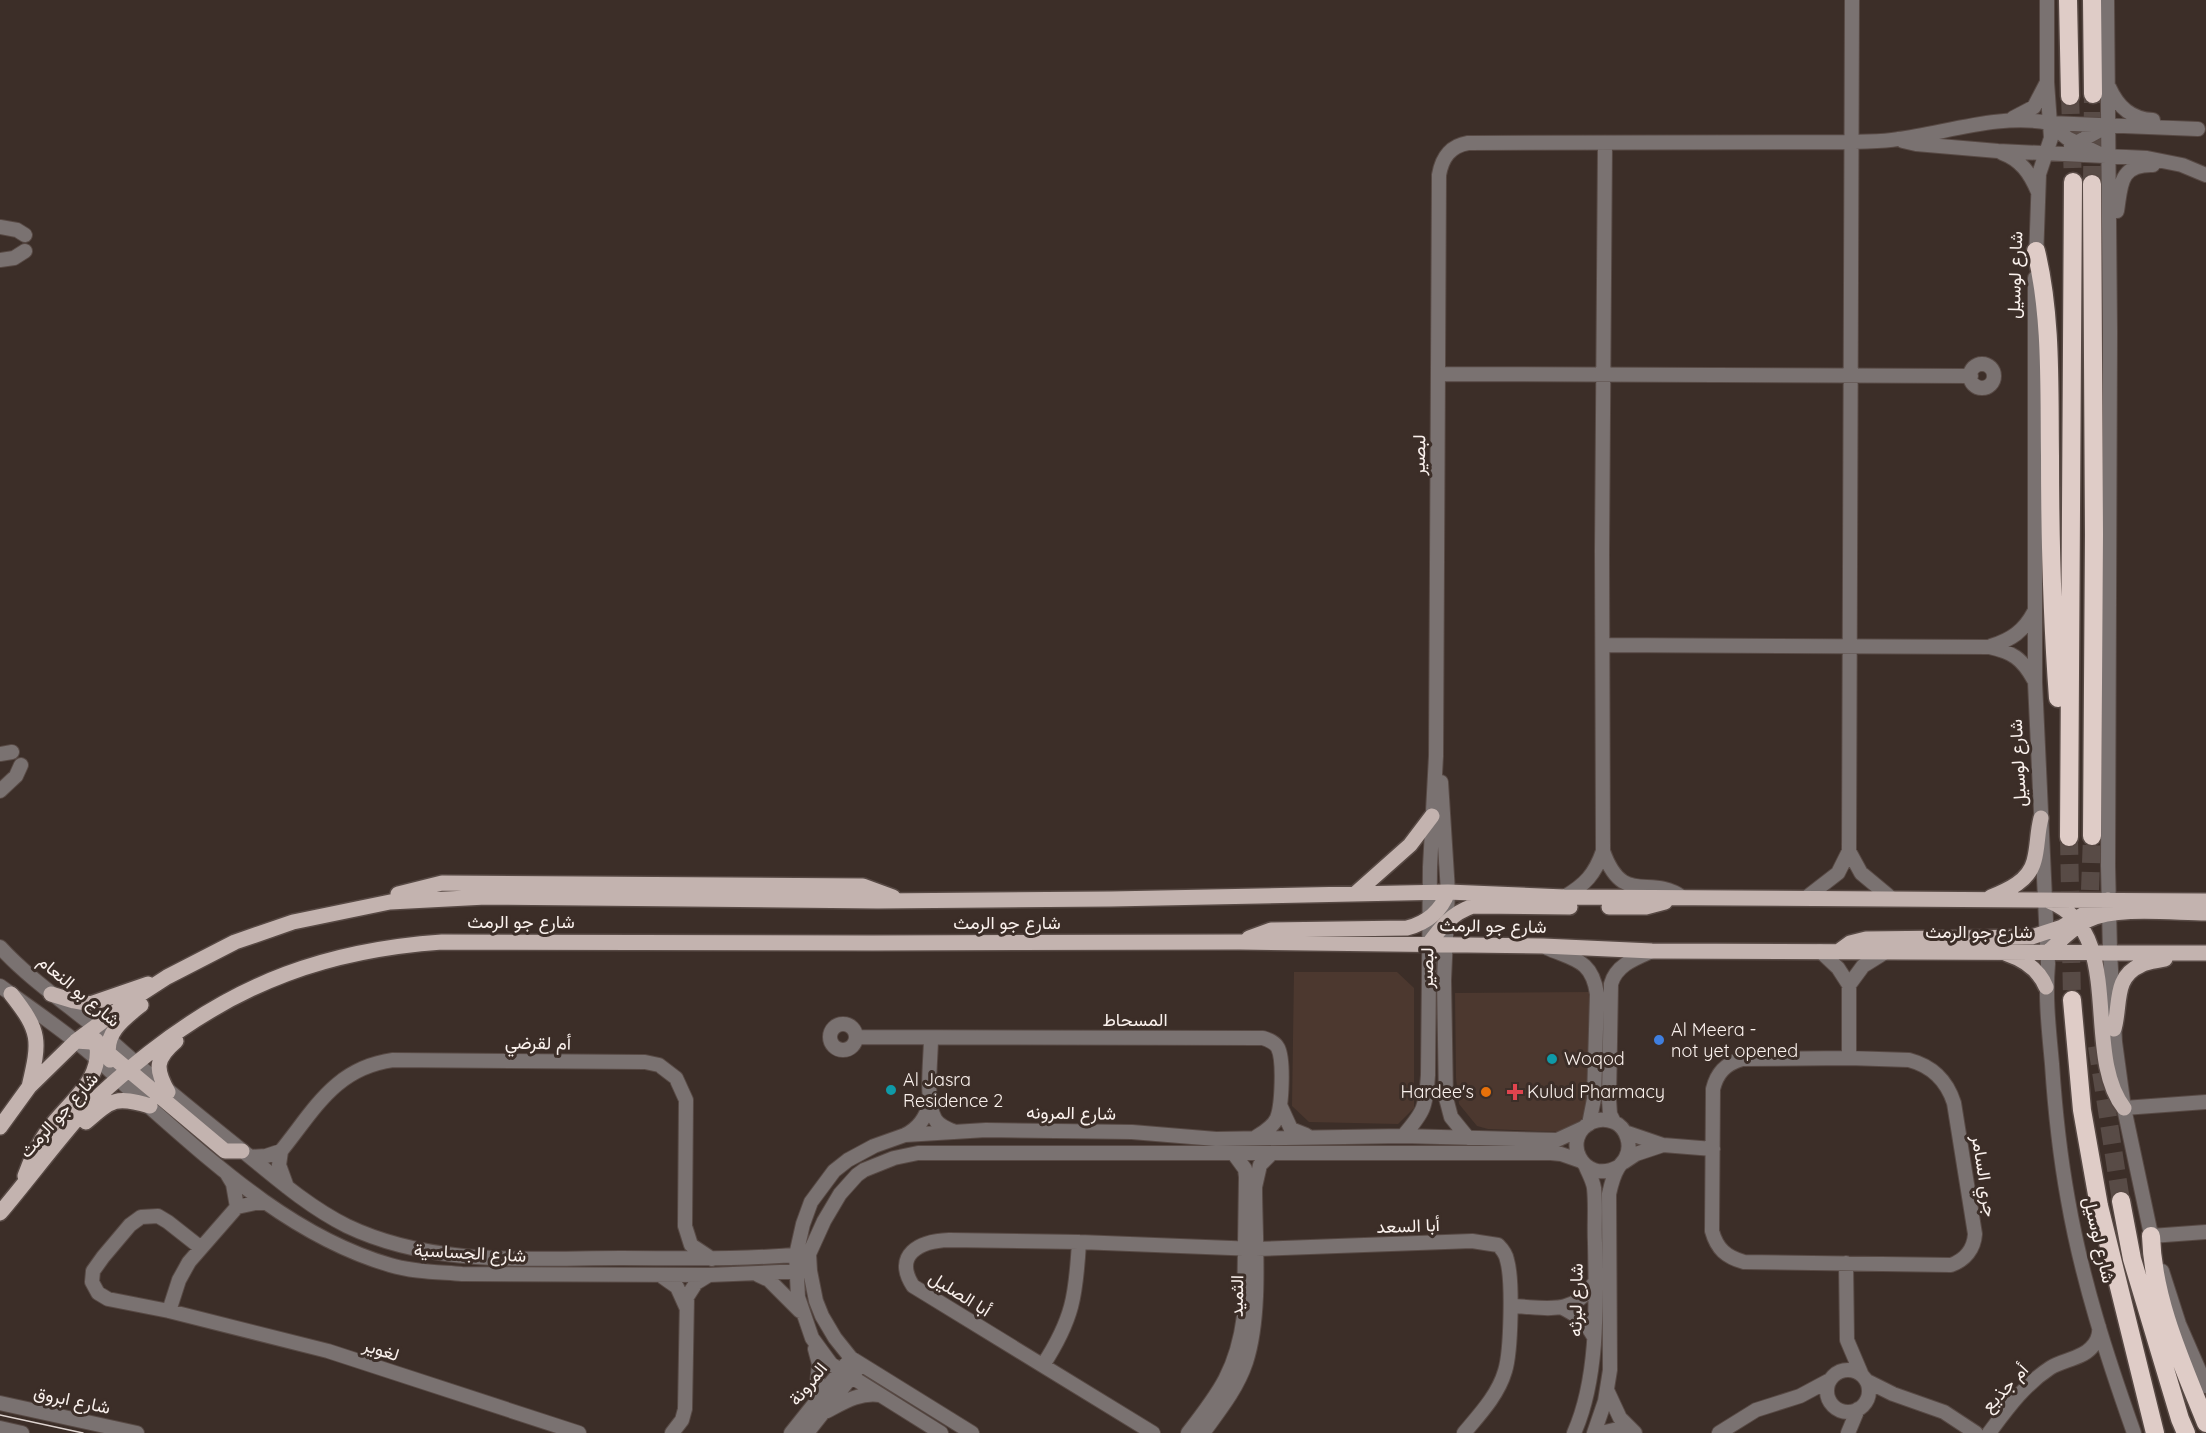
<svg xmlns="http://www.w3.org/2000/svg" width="2206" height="1433" font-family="Quicksand,Vazirmatn,sans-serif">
	<rect width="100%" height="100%" fill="#3c2e28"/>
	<path fill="#4c382f" d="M1294,972H1397L1414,988V1108L1398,1124L1309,1122L1292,1106Z
		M1591,992V1101L1581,1120L1562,1132L1488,1129L1477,1126L1459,1104L1456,1078L1455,993Z"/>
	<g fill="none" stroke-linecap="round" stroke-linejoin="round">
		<path stroke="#584b46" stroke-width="18" stroke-dasharray="18 9" stroke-linecap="butt" d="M2070,96L2073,182
			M2092,184L2093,94
			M2069,837L2072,1000
			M2089,917L2092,836
			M2097,1046L2121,1201"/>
		<defs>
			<path id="minor" d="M2107,0L2110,332L2108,866L2110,952L2115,1042L2124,1108L2153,1244
				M2109,87C2118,107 2131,119 2153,120
				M2013,118L2034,107L2046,84
				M2049,123L2067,138L2098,153
				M1903,141L1916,144L1998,151L2147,158L2182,165L2206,175
				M1605,143L1602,552L1603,851C1623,907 1649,874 1682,897
				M2071,146L2109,125
				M2002,153C2021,160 2030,173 2038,192
				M2117,211C2121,186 2119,164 2153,165
				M0,227L17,230L25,235
				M2036,259L2039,174L2051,138L2047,82V0
				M0,260L14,258L25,251
				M2035,278V682L2048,964C2045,998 2049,1031 2052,1064C2055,1110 2060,1156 2068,1200C2082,1280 2107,1357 2134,1433
				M1970 376a12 12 0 1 1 24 0a12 12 0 1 1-24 0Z
				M1438,374L1971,376
				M1603,645L1989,647C2012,652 2022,658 2034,680
				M1991,646C2011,640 2024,631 2034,612
				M0,754L12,752
				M1441,782L1448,892L1444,980L1446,1098L1451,1117L1468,1138
				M0,791L16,776L21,765
				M1849,851L1861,873L1891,898
				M1564,897C1585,885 1595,874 1603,851
				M1807,897L1838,873L1849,851L1852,0
				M0,947C33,983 75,1009 111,1041C154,1080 199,1116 244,1152C277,1179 309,1207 347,1226C433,1267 529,1258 621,1258C681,1258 743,1260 803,1254
				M1547,948C1575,960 1592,960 1597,994L1594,1099L1589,1124
				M1820,951L1838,968L1849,985V1058
				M1849,985L1863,966L1887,951
				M0,986C33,1010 68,1033 98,1060C109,1069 118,1079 128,1088C207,1157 287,1235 390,1265C413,1272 438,1272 462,1274L709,1275L804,1271
				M830 1037a13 13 0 1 1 26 0a13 13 0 1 1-26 0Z
				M856,1037L1263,1038C1269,1040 1275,1042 1278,1048C1284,1060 1282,1106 1277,1118C1273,1127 1264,1132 1256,1137
				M931,1038C931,1059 925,1101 935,1119C939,1126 947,1129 955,1132
				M1849,1058L1909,1060C1932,1066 1947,1081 1954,1103L1975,1234C1974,1249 1965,1260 1951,1265L1744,1262C1726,1257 1717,1249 1712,1231L1713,1089C1717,1073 1725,1064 1742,1059Z
				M1280,1105L1291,1129L1306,1135
				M2124,1108L2206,1102
				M1614,1122L1610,1114L1609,1099L1611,984C1616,965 1636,958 1652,951
				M1625,1132L1663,1145L1713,1149
				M905,1135C919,1128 925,1118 930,1104
				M1403,1136C1424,1112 1426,1107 1428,1075L1430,867L1436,756L1439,175C1442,158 1450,146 1468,143L1852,142C1867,141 1883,142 1898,139C1945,133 2002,113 2049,123L2198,129
				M250,1157L266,1156L281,1151
				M1624,1162L1636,1154L1663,1145
				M227,1174L233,1184L237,1207
				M287,1187L279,1165L281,1151C315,1109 335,1068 393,1060L645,1062L659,1065L676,1078L686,1100L685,1226L691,1245L712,1259
				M2151,1236L2206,1232
				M201,1248L168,1222L158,1216L141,1217L130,1225L103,1257L93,1271L92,1282L98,1293L108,1299L169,1311L328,1351L579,1433
				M1846,1263L1847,1340L1861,1373
				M2162,1271L2179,1324L2206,1386
				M660,1275L677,1287L686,1307
				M758,1275L769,1280L800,1311
				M1511,1306C1546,1307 1572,1317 1594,1283
				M1561,1307C1577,1315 1585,1321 1594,1337
				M169,1311L179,1280L189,1262L237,1207L255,1203H265
				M1043,1365C1073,1319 1076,1295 1079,1242
				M1827 1391a21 21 0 1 1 42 0a21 21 0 1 1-42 0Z
				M1867,1381L1893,1394L1944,1412L1976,1433
				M1607,1390L1620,1418L1635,1433
				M0,1403L137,1433
				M815,1404L819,1364L815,1349
				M827,1411C844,1402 860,1392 880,1395
				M0,1428L22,1433
				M672,1433L682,1420L685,1409L687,1297L696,1283L709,1275
				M791,1433L846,1364
				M807,1433L856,1371
				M941,1433L831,1364L812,1338L798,1297L796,1255L803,1224L811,1202L834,1171L848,1160L874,1146L905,1135L986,1130L1132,1132L1216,1139L1403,1136L1557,1140L1583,1128
				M972,1433L851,1358L835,1338L822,1316L816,1301L810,1271L809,1254L824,1221L840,1194L857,1175L864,1170L894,1158L918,1153H1551L1561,1154L1581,1161
				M1153,1433L913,1286C893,1255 919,1241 949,1240L1079,1242L1256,1249L1472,1241L1498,1245C1502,1249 1506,1254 1507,1260C1513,1280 1511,1352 1505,1371C1498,1395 1480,1414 1464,1433
				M1188,1433C1220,1392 1237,1369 1244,1316L1246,1177L1245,1169L1234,1154
				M1203,1433C1219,1411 1237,1389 1246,1362C1262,1313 1255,1239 1255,1187L1260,1165L1272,1153
				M1574,1433C1599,1377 1596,1303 1595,1243C1594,1225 1596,1206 1594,1188C1593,1181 1589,1174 1586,1167
				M1594,1433L1605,1401L1610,1370L1609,1194C1611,1185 1613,1176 1618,1168C1620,1164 1624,1162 1626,1157C1632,1145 1627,1128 1614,1122C1607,1119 1599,1119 1592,1122C1560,1137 1582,1186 1618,1167
				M1601,1433L1618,1429L1634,1432
				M1719,1433L1756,1410L1800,1396L1828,1381
				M1848,1433L1858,1409
				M1989,1433C2007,1409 2024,1385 2050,1368C2062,1360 2081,1359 2091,1348C2097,1342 2100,1335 2099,1327"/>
			<path id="major" d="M1356,893L1410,845L1432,816
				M398,894L442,883L863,886L893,897
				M1991,897C2008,890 2029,881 2034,861C2038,847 2037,833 2041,818
				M2049,901C2127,932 2081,1053 2124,1108
				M1609,907H1646L1665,902
				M1249,938L1271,930L1407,928C1427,923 1441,911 1448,892
				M1428,945C1441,927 1452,913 1473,906L1570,907
				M1839,951L1850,943L1866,939L2032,937L2062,927L2108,900
				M2048,952C2060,941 2073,927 2088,920C2117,906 2173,913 2206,913
				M2007,954C2025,960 2039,970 2046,987
				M11,994C41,1032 40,1040 29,1087
				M51,994L74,1001L90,1004L148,984
				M2114,1029C2121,1005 2113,977 2141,965C2148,961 2157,961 2165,959
				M76,1041L91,1042L107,1052L225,1151H242
				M110,1060C102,1035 123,1019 141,1005
				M168,1092C155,1069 155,1059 176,1041
				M86,1122C112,1099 116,1096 150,1106
				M0,1127L29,1087L76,1041L130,1001L167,977L235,942L293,922L390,902L486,897L878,901L1111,899L1448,892L1564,897L2206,901
				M25,1176C31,1159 38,1144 48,1130C69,1101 105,1080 96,1040
				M0,1213C27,1181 53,1146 81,1114C101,1092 125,1072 149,1053C239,982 328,950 442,942L873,943L1240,942L1543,946L1652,951L2206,953"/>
			<path id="highway" d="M2068,0L2070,96
				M2092,0L2093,94
				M2092,184L2094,534L2092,836
				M2036,251C2052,317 2049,389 2050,456C2050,537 2052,618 2058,698
				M2069,837L2073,182
				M2072,1000L2082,1110L2099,1206L2155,1433
				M2121,1201L2132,1259L2180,1419L2186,1433
				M2151,1236C2153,1301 2182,1363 2206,1423"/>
		</defs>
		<use href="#minor" stroke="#574944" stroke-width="16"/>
		<use href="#major" stroke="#574944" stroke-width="18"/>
		<use href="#highway" stroke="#574944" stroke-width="21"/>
		<use href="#minor" stroke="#7a7271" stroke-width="14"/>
		<use href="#major" stroke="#c3b3af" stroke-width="15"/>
		<use href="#highway" stroke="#dfccc7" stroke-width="18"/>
		<path stroke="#ddd3cf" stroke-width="1.5" d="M0,1415L83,1433"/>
	</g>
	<circle fill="#3f7fe0" stroke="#3c2e28" stroke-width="2" cx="1659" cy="1040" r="6"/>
	<g fill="#0f9aa8" stroke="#3c2e28" stroke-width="2">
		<circle cx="1552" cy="1059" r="6"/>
		<circle cx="891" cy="1090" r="6"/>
	</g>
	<circle fill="#e8710a" stroke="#3c2e28" stroke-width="2" cx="1486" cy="1092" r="6"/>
	<path fill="#e0444e" stroke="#3c2e28" stroke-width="2" d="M1512 1083h6v6h6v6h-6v6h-6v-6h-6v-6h6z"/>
	<g text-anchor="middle" stroke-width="6" stroke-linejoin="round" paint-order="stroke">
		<g font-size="18" fill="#faf1ed" stroke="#3c2e28">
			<text transform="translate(2015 275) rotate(-88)" y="6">شارع لوسيل</text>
			<text transform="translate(1419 455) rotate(-89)" y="6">لبصير</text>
			<text transform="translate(2018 763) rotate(-93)" y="6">شارع لوسيل</text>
			<text x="521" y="928">شارع جو الرمث</text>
			<text x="1007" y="929">شارع جو الرمث</text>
			<text transform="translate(1493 926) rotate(1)" y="6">شارع جو الرمث</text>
			<text x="1979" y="938">شارع جو الرمث</text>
			<text transform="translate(1427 968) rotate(-89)" y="6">لبصير</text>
			<text transform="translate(79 991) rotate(40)" y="6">شارع بو النعام</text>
			<text x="1135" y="1026">المسحاط</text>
			<text transform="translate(538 1043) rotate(1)" y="6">أم لقرضي</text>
			<text transform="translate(1071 1113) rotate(1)" y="6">شارع المرونه</text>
			<text transform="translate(59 1115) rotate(-48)" y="6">شارع جو الرمث</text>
			<text transform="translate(1984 1176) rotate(81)" y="6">جري السامر</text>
			<text transform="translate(1408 1226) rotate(-2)" y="6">أبا السعد</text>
			<text transform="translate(2099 1240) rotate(77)" y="6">شارع لوسيل</text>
			<text transform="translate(470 1253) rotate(3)" y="6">شارع الجساسية</text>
			<text transform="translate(960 1294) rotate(32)" y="6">أبا الصليل</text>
			<text transform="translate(1237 1296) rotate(-89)" y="6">الثميد</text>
			<text transform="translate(1576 1300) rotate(-89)" y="6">شارع لبرثه</text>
			<text transform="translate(381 1350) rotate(18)" y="6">لغوير</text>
			<text transform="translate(808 1384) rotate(-51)" y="6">المرونة</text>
			<text transform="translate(2005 1388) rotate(-47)" y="6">أم جذيع</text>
			<text transform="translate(72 1400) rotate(12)" y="6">شارع ابروق</text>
		</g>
		<g font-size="18" fill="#faf1ed" stroke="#3c2e28" text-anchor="start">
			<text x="1671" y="1036">Al Meera -<tspan x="1671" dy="21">not yet opened</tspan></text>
			<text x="1564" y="1065">Woqod</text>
			<text x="903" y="1086">Al Jasra<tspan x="903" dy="21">Residence 2</tspan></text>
			<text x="1474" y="1098" text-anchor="end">Hardee's</text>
			<text x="1527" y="1098">Kulud Pharmacy</text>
		</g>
	</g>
</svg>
